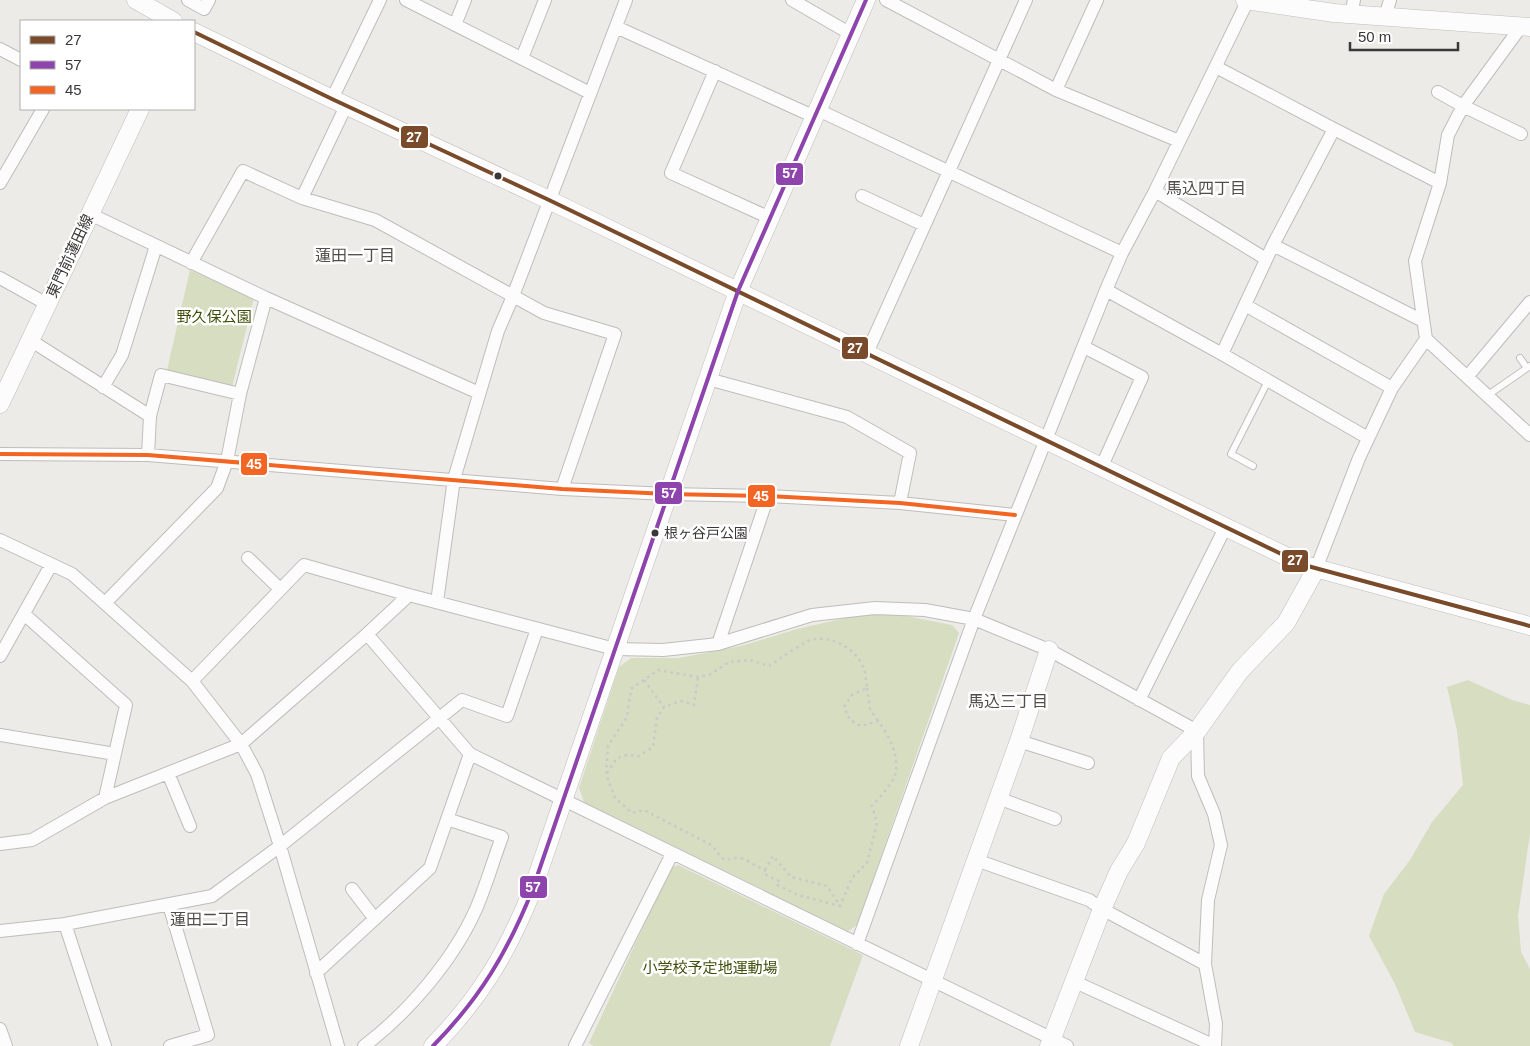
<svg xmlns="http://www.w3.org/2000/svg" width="1530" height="1046" font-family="Arial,'Noto Sans JP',sans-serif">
	<rect width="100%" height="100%" fill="#edebe8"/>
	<path fill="#d6ddc0" d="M190,270L254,298L232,387L167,370Z
		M891,613L952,625L959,633L857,925L848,931L584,802L579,788L619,667L631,658H679L741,646L797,629L854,616Z
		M1468,680L1512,700L1530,705V833L1518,916L1521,952L1530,969V1046H1453L1452,1043L1415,1032L1395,984L1369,936L1384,894L1410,860L1432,822L1463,785L1457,731L1447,687Z
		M678,865L863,955L830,1046H594L589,1043L670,869Z"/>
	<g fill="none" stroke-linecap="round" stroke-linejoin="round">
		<defs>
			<path id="lane" d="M1520,358L1527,368
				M1488,395L1530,366
				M1253,466L1231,454L1268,381"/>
			<path id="street" d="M188,0L204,9L209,0
				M406,0L590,93
				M792,0L851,34
				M886,0L1056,90L1179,141
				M1351,14L1354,0
				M1385,17L1390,0
				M455,25L465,0
				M616,27L815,117
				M1520,28L1463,106L1448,135L1440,183L1415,261L1426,339L1530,435
				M0,49L21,60
				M522,58L545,0
				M1216,67L1334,129L1440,183
				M715,71L671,173L770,218
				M1056,90L1097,0
				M1438,92L1463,106L1521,134
				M332,99L380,0
				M818,110L1122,253
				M0,183L43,109
				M1155,191L1266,259
				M862,196L924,225
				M302,198L346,106
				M90,214L266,298L479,393
				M1273,245L1423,321
				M191,263L243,171L302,198L375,220L544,313L615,334L562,489
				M0,278L47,304
				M1106,290L1222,354L1368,438
				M1245,305L1392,388
				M30,340L150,416
				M1084,347L1142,377L1101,468
				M867,353L1026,0
				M1222,354L1273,245L1334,129
				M1467,377L1530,302
				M708,379L847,417L910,453L900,503
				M103,387L122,355L156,246
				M0,454L148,455L562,489L668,494L768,496L900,503L1015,515
				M148,455L150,416L161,375L240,394
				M0,540L72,574L192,681L241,744L257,774L280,846L338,1046
				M248,558L280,589
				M1316,569L1359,458L1392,388L1426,339
				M437,602L454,479L498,331L513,296L626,0
				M105,603L217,488L227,461L240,394L266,298
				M24,614L126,705L105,798
				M367,634L470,754L1067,1046
				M718,644L768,496
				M0,656L51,565
				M192,681L304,565L409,595L615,649L663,650L718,644L812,615L875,608L925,610L974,619L1049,650L1197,731L1198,776L1214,814L1221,845L1208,900L1205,964L1216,1024L1215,1046
				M1139,700L1225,528
				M0,735L115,754
				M1019,741L1088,763
				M168,773L190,826
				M998,798L1055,819
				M0,844L32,840L105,798L241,744L367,634L409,595
				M976,860L1089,900L1102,909L1205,964
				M352,889L375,919
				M169,905L208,1035L170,1046
				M65,924L105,1046
				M0,931L65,924L212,896L280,846L462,700L507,716L537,629
				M857,944L974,619L1106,290L1122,253L1155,191L1248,0
				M316,973L430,868L470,754
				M1073,981L1215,1046
				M0,1029L6,1046
				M364,1046C408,1013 454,959 476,909C486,886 493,861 502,837L447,819
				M575,1046L672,854"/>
			<path id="secondary" d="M136,0L173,21
				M1245,0L1334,13L1530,27
				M194,32L332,99L549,200L1304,565L1530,626
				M0,404L140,109
				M433,1046C480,998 507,953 532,891L738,291L866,0
				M909,1046L1019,741L1049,650
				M1049,1046L1102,909L1119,871L1136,843L1171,758L1197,731L1240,671L1286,623L1316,569"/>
		</defs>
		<use href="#lane" stroke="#bfbdbb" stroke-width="8"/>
		<use href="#street" stroke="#bfbdbb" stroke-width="14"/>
		<use href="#secondary" stroke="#bfbdbb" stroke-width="19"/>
		<path stroke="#cac9c9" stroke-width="2.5" stroke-dasharray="2.5 4" stroke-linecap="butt" d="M644,680L664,707
			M867,688L870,709L878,721
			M607,773L617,758L627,755L639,756L653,747L657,718L664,707L681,701L694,705L698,677
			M765,870L773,856L791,877L827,886L840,906L798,895L777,885L779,881L764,874L765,870C757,867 750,862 743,859C728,854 727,870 713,846L644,810L632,813L615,798L606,774L608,746L627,717L631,689L658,670L698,677L711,674L729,662L750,660L769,666C779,660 805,640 815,639C836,637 857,650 864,669C866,675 866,682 867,688L852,695L844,707L850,720L861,726L878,721C889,736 900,755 895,775C893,783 878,799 872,806L877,823L867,863L852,878L840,906"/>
		<use href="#lane" stroke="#fcfcfc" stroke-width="6"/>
		<use href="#street" stroke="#fcfcfc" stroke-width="12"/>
		<use href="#secondary" stroke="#fcfcfc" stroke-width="18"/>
		<defs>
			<path id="bus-1" d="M194,32L332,99L549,200L1304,565L1530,626"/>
			<path id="bus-2" d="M433,1046C480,998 507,953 532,891L738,291L866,0"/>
			<path id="bus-3" d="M0,454L148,455L562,489L668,494L768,496L900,503L1015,515"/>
		</defs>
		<use href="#bus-1" stroke="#fff" stroke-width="8"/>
		<use href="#bus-2" stroke="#fff" stroke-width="8"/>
		<use href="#bus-3" stroke="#fff" stroke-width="8"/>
		<use href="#bus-1" stroke="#7a4b2a" stroke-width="4"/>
		<use href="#bus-2" stroke="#8e44ad" stroke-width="4"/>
		<use href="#bus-3" stroke="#f26522" stroke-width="4"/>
	</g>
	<g fill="#3a3837" stroke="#fff" stroke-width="2">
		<circle cx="498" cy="176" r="4.5"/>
		<circle cx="655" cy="533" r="4.5"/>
	</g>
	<g text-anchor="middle" stroke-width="5" stroke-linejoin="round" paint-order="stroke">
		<g font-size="14" fill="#3a3837" stroke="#fff" text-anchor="start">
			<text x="664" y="538">根ヶ谷戸公園</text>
		</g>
		<g font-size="15" fill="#3a3837" stroke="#fff">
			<text transform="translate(70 256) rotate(-65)" y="5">東門前蓮田線</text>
		</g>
		<g font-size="15" fill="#3f4e09" stroke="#fff">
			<text x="214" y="322">野久保公園</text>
			<text x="710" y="973">小学校予定地運動場</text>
		</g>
		<g font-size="16" fill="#514e4a" stroke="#fff">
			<text x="1206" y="194">馬込四丁目</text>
			<text x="355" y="261">蓮田一丁目</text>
			<text x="1008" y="707">馬込三丁目</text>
			<text x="210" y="925">蓮田二丁目</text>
		</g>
	</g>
	<g stroke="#fff" stroke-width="2">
		<rect x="400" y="125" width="29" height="24" rx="5" fill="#7a4b2a"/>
		<rect x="775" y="162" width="29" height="24" rx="5" fill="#8e44ad"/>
		<rect x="841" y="336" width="28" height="24" rx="5" fill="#7a4b2a"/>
		<rect x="240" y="452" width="28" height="24" rx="5" fill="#f26522"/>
		<rect x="654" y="481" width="29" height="24" rx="5" fill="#8e44ad"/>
		<rect x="747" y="484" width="29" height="24" rx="5" fill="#f26522"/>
		<rect x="1281" y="549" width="28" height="24" rx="5" fill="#7a4b2a"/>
		<rect x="519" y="875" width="29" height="24" rx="5" fill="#8e44ad"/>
	</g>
	<g font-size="14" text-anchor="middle" font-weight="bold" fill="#fff">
		<text x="414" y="142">27</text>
		<text x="790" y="178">57</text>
		<text x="855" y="353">27</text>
		<text x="254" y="469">45</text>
		<text x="669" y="498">57</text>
		<text x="761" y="501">45</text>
		<text x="1295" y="565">27</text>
		<text x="533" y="892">57</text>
	</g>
	<rect x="20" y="20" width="175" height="90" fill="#ffffff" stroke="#b0afaf"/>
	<rect x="30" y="36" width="25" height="8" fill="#7a4b2a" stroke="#b0afaf"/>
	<text x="65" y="45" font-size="15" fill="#3a3837">27</text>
	<rect x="30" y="61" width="25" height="8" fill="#8e44ad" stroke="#b0afaf"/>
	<text x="65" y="70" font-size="15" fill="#3a3837">57</text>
	<rect x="30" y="86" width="25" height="8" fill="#f26522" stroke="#b0afaf"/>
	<text x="65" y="95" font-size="15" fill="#3a3837">45</text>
	<path d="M1350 42v8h108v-8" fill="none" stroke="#3a3837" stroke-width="2.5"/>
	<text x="1358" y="42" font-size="15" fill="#3a3837" stroke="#ffffff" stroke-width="4" paint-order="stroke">50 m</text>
</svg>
